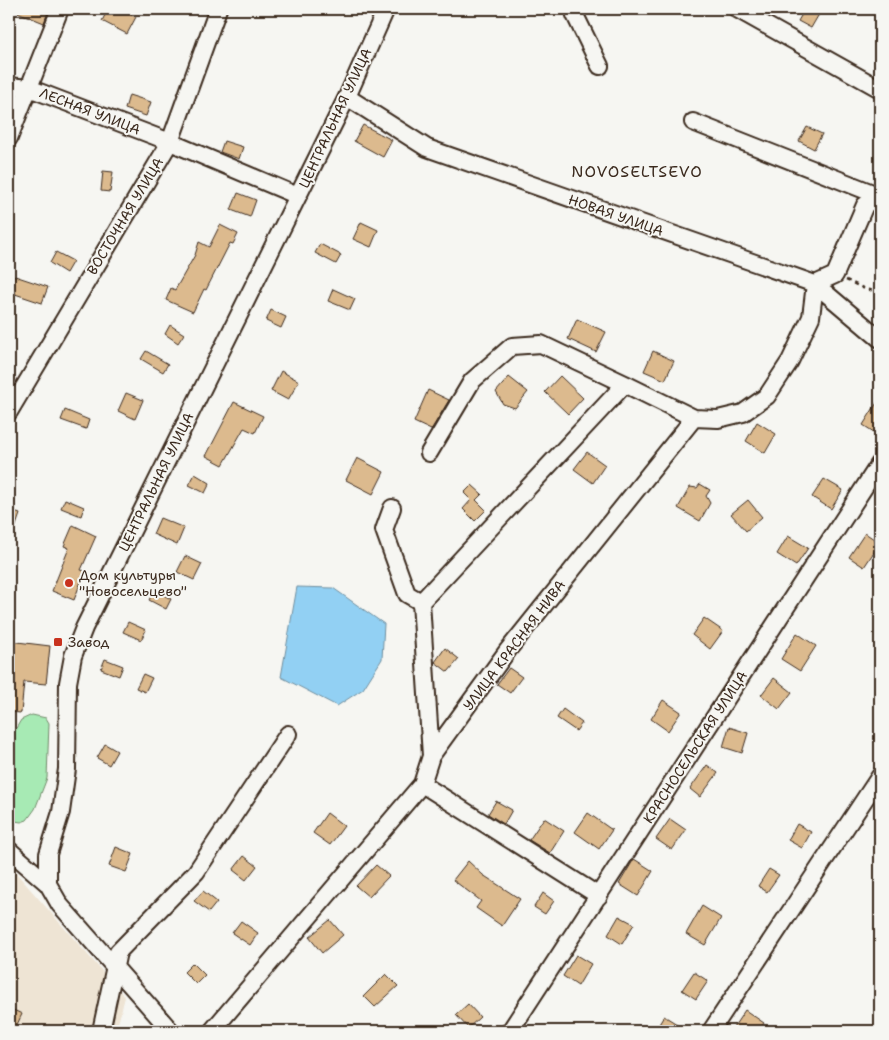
<svg xmlns="http://www.w3.org/2000/svg" width="889" height="1040" font-family="'Shantell Sans',sans-serif">
	<rect width="100%" height="100%" fill="#f6f6f2"/>
	<filter id="ink" filterUnits="userSpaceOnUse"><feTurbulence type="fractalNoise" baseFrequency=".02" numOctaves="2"/><feDisplacementMap in="SourceGraphic" scale="10" xChannelSelector="R" yChannelSelector="G"/><feConvolveMatrix kernelMatrix="1 2 1 2 8 2 1 2 1" color-interpolation-filters="sRGB"/></filter>
	<g filter="url(#ink)">
		<path fill="#eee4d4" d="M9,865L125,997L116,1031H9Z"/>
		<path fill="#a7eab4" stroke="#718a69" d="M32,715L46,718L49,723L47,778L35,809L27,820L21,822L9,820V740L21,720Z"/>
		<path fill="#92d0f3" stroke="#6f8e9e" d="M297,587L333,588L384,624L382,659L363,689L337,706L281,677Z"/>
		<path fill="#dcba8e" stroke="#3b2a1e" d="M10,9H49L44,23Z
			M108,9H120L136,17L127,34L102,21Z
			M805,9H822L811,28L798,21Z
			M129,95L151,102L146,116L125,109Z
			M363,125L392,140L383,157L354,141Z
			M807,127L822,134L814,149L799,141Z
			M224,141L243,147L239,159L220,152Z
			M103,171L113,172L110,192L101,191Z
			M238,193L256,200L250,217L231,210Z
			M361,222L378,230L371,247L353,239Z
			M220,225L238,234L233,244L230,243L206,290L204,289L193,312L166,300L171,288L175,290L195,255L199,242L209,247Z
			M320,244L341,255L336,264L315,253Z
			M56,252L73,261L66,273L50,263Z
			M9,274L48,287L42,303L9,292Z
			M333,289L355,299L350,310L328,301Z
			M271,310L286,317L281,328L266,321Z
			M577,319L606,332L596,352L568,339Z
			M170,325L184,334L178,343L165,334Z
			M146,351L168,364L163,372L141,359Z
			M653,351L674,361L665,380L644,371Z
			M281,371L299,381L288,400L271,391Z
			M560,376L583,398L568,414L545,392Z
			M509,377L528,392L515,408L503,404L496,392Z
			M428,390L449,400L431,430L414,422Z
			M126,393L143,400L135,419L118,411Z
			M880,398V436L863,425Z
			M234,402L263,416L255,433L244,428L223,465L206,456Z
			M65,410L89,420L86,429L61,420Z
			M757,422L776,434L765,453L746,441Z
			M587,452L605,465L593,483L574,469Z
			M357,458L384,472L373,494L346,480Z
			M195,474L210,483L205,493L189,485Z
			M824,479L843,490L831,509L812,497Z
			M700,484L710,490L706,496L710,503L700,521L678,508L690,487L697,488Z
			M472,485L482,494L476,500L486,510L475,521L463,509L471,500L464,493Z
			M65,499L84,507L81,516L61,508Z
			M748,500L762,517L746,531L731,514Z
			M9,510L20,514L10,543L9,542Z
			M160,518L184,528L177,545L153,534Z
			M73,525L96,536L81,570L85,571L74,600L52,591L69,548L64,546Z
			M865,533L880,543L864,567L849,557Z
			M788,536L808,548L796,566L777,554Z
			M185,556L202,564L194,580L177,572Z
			M154,590L171,599L166,609L149,600Z
			M704,618L723,631L710,649L692,635Z
			M128,622L146,630L141,640L123,632Z
			M797,633L816,646L800,671L781,659Z
			M9,641L50,646L46,684L24,682L21,713L9,712Z
			M445,648L459,659L448,672L435,662Z
			M105,659L123,666L119,676L101,669Z
			M509,668L522,677L510,693L497,684Z
			M143,674L152,678L145,692L136,688Z
			M774,678L792,692L779,709L761,695Z
			M663,700L681,712L668,731L651,719Z
			M563,709L582,723L576,731L557,718Z
			M729,727L748,733L742,753L723,747Z
			M105,744L117,751L109,765L97,758Z
			M707,765L718,773L700,797L690,789Z
			M496,801L512,810L504,824L488,814Z
			M327,813L344,826L330,845L313,833Z
			M588,813L612,830L599,849L575,832Z
			M544,818L564,831L550,853L529,840Z
			M670,819L686,830L672,850L656,839Z
			M797,824L811,832L802,848L788,840Z
			M116,847L133,854L126,872L109,866Z
			M244,856L257,866L246,880L233,870Z
			M634,859L653,871L638,896L619,884Z
			M468,861L483,875L520,899L502,926L476,908L481,901L453,880Z
			M376,865L389,876L369,897L356,886Z
			M769,869L779,875L767,892L758,886Z
			M203,891L217,902L209,912L194,901Z
			M543,893L554,901L545,914L534,907Z
			M702,906L721,918L705,945L686,934Z
			M619,916L634,924L622,944L608,935Z
			M330,920L343,935L322,953L309,937Z
			M241,921L258,933L250,945L232,933Z
			M576,955L591,964L578,986L563,976Z
			M193,963L205,975L196,984L184,972Z
			M694,972L708,981L696,999L682,990Z
			M386,974L398,986L375,1007L364,996Z
			M468,1004L480,1017L468,1028L456,1015Z
			M9,1008L22,1014L14,1031H9Z
			M745,1010L764,1023L759,1031H731Z
			M664,1016L677,1024L673,1031H655Z"/>
		<g fill="none" stroke-linecap="round" stroke-linejoin="round">
			<defs>
				<path id="minor" d="M579,9L575,15L600,66
					M737,9L880,89
					M9,86L29,88L170,142L298,196
					M347,97L427,148L815,284L880,339
					M693,122L880,196
					M9,138L60,9
					M9,412L170,142L218,9
					M429,453L472,381L512,346L541,344L625,384
					M392,508L384,530L407,594L421,602L431,756
					M421,602L625,384L694,418
					M422,784L599,896
					M9,850L48,884
					M101,1031L118,952L196,872L288,734
					M171,1031L60,905L48,884V854L61,812L67,769L68,683L73,656L84,628L347,97L386,9
					M212,1031L422,784L431,756L508,650L694,418L718,419L743,413L767,396L790,361L811,317L815,284L835,275L865,205L880,196
					M510,1031L880,463
					M711,1031L880,776"/>
			</defs>
			<use href="#minor" stroke="#3b2a1e" stroke-width="20"/>
			<path stroke="#3b2a1e" stroke-width="2.5" stroke-dasharray="4 4" stroke-linecap="butt" d="M846,280L865,289L880,292"/>
			<use href="#minor" stroke="#f6f6f2" stroke-width="16"/>
		</g>
	</g>
	<g fill="#c8321e" stroke="#f6f6f2" stroke-width="2">
		<circle cx="69" cy="583" r="5"/>
		<rect x="53" y="637" width="10" height="10" rx="2.5"/>
	</g>
	<g text-anchor="middle" stroke-width="4" stroke-linejoin="round" paint-order="stroke">
		<g font-size="14" fill="#3b2a1e" stroke="#f6f6f2">
			<text transform="translate(90 111) rotate(21)" y="5">ЛЕСНАЯ УЛИЦА</text>
			<text transform="translate(335 118) rotate(-65)" y="5">ЦЕНТРАЛЬНАЯ УЛИЦА</text>
			<text transform="translate(616 215) rotate(19)" y="5">НОВАЯ УЛИЦА</text>
			<text transform="translate(125 216) rotate(-59)" y="5">ВОСТОЧНАЯ УЛИЦА</text>
			<text transform="translate(156 482) rotate(-64)" y="5">ЦЕНТРАЛЬНАЯ УЛИЦА</text>
			<text transform="translate(514 645) rotate(-53)" y="5">УЛИЦА КРАСНАЯ НИВА</text>
			<text transform="translate(695 747) rotate(-57)" y="5">КРАСНОСЕЛЬСКАЯ УЛИЦА</text>
		</g>
		<g font-size="14" fill="#3b2a1e" stroke="#f6f6f2" text-anchor="start">
			<text x="79" y="580">Дом культуры<tspan x="79" dy="16">"Новосельцево"</tspan></text>
			<text x="68" y="647">Завод</text>
		</g>
		<g font-size="16" letter-spacing="1" fill="#3b2a1e" stroke="#f6f6f2">
			<text x="637" y="177">NOVOSELTSEVO</text>
		</g>
	</g>
	<rect width="889" height="1040" fill="none" stroke="#f6f6f2" stroke-width="30"/>
	<rect x="15" y="15" width="859" height="1010" fill="none" stroke="#3b2a1e" stroke-width="2" filter="url(#ink)"/>
</svg>
